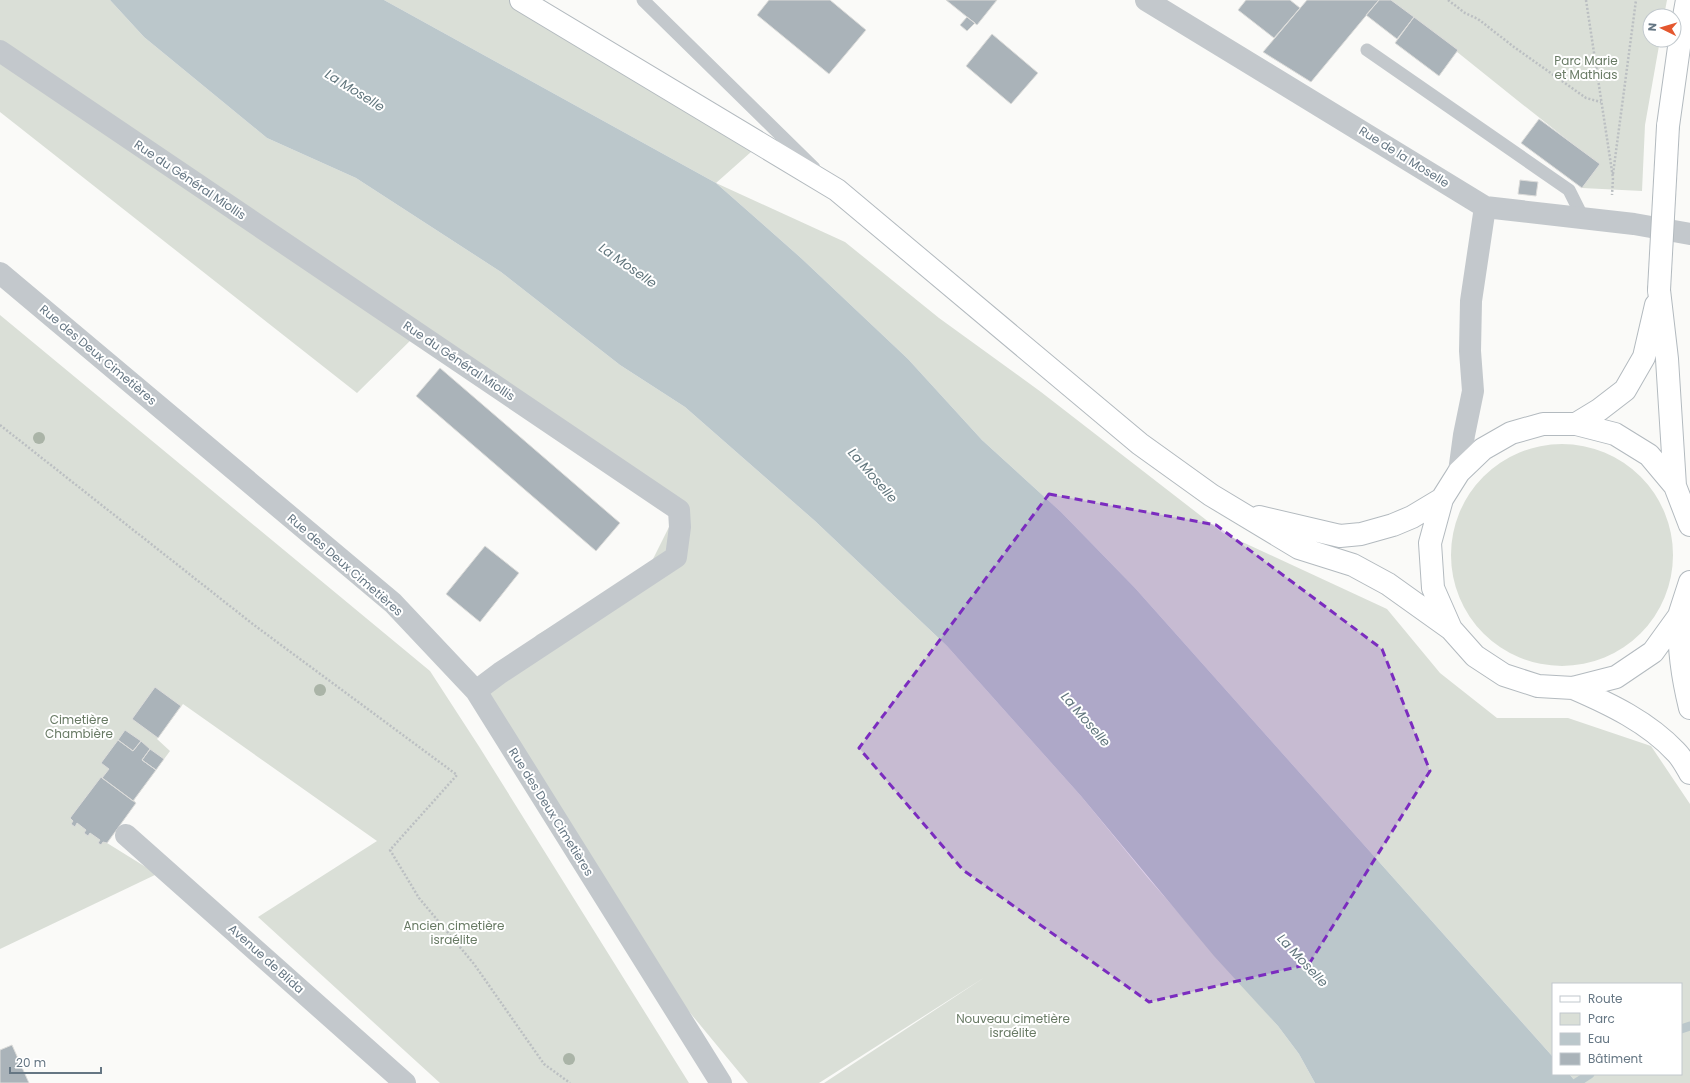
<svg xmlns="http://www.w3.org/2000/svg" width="1690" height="1083" font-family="Poppins,sans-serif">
	<rect width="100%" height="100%" fill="#fafaf8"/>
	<path fill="#dadfd7" d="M0,0H110L144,37L267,138L356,178L501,272L620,365L685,407L815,521L947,646L1081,796L1148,878L1278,1026L1299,1054L1315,1083H824L985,977L819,1083H748L635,946L476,691L500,673L537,635L607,595L650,565L671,523L668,502L418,333L357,393L0,112Z
		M384,0H521L760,144L716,183L845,242L939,318L1041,392L1223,533L1387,609L1440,673L1497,718H1568L1651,746L1690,804V1083H1577L1569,1074H1681V984H1553V1057L1135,588L1061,512L982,440L908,359L801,258L716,183Z
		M1391,0H1667L1664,16H1650V40H1660L1645,125L1642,191L1582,188L1599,164C1529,111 1461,54 1391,0Z
		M0,315L430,671L480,748L689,1083H440L258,917L377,841L183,704L157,739L170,751L134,800L136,803L107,843L157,874L0,949Z
		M1451 555a111 111 0 1 1 222 0a111 111 0 1 1-222 0Z"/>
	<path fill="#bbc7cb" d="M110,0H384L716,183L801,258L908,359L982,440L1061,512L1135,588L1553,1057V1074H1569L1577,1083H1315L1299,1054L1278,1026L1214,956L1081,796L947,646L815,521L685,407L620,365L501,272L356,178L267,138L144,37Z"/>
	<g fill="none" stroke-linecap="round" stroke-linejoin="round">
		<path stroke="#bbc7cb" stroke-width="9" d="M1681,1029L1690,1026
			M1576,1083L1590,1074"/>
	</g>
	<path fill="#aab3b9" stroke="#dcdcda" d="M769,0H830L866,30L829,74L757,15Z
		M946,0H997L977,25Z
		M1246,0H1290L1300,8L1274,38L1238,10Z
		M1307,0H1379L1311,82L1263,52Z
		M1379,0H1391L1414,17L1397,39L1366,15Z
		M967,17L975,23L967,31L960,25Z
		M1414,17L1458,50L1439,76L1395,43Z
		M992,34L1038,73L1011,104L966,66Z
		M1539,119L1600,164L1582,188L1521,143Z
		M1520,180L1538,182L1536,196L1518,194Z
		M440,368L620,523L596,551L416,396Z
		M485,546L519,573L480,622L446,594Z
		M155,687L181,706L158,738L132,719Z
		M125,730L141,741L133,751L118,740Z
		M118,740L133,751L141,741L150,749L142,760L156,770L133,801L102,778L109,769L101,763Z
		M150,749L164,759L156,770L142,760Z
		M101,777L136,803L107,843L103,842L101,845L98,843L100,840L90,833L88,836L84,833L86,830L77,823L75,827L71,824L73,821L70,818Z
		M12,1045L29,1083H0V1050Z"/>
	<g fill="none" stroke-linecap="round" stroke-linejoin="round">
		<defs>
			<path id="secondary" d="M521,0L837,190L1140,444L1211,495L1299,548L1353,565L1388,584L1451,629
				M1668,126L1681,33L1687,0
				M1659,290L1667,359L1675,486
				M1576,424L1599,410L1625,390L1644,357L1656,305
				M1259,517L1340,536L1361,534L1393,525L1412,517L1442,499
				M1690,525L1675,486L1649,455L1615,434L1576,424H1543L1511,433L1483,449L1459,472L1442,499L1430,543L1433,588L1451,629L1475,656L1504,675L1538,686L1573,688L1616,677L1653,652L1679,616L1690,582
				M1679,616C1679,650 1682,675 1690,708
				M1573,688C1610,704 1648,722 1676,752C1682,758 1686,766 1690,773"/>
		</defs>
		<use href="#secondary" stroke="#b3babf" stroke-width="24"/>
		<path stroke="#bbbfc2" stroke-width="2.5" stroke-dasharray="2 2" stroke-linecap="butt" d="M1448,0L1465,13L1478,19L1514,47L1586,98L1601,102
			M1586,0L1613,178L1612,195
			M1613,174L1636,0
			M0,425L254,625L457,775L390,850L419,898L474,964L544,1064L570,1083"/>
		<path stroke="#c3c8cc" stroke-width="13" d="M643,0L814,168
			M1367,50L1569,190L1583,218"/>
		<path stroke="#c3c8cc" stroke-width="22" d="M1146,0L1485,207L1634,224L1690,234
			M0,51L679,510L680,527L676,557L500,673L476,691
			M0,273L393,603L476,691L721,1083
			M1459,472L1464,435L1473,391L1470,351L1471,301L1485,207
			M126,835L405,1083"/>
		<use href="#secondary" stroke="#fff" stroke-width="22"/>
		<defs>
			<path id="secondary-bridge" d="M1659,290L1668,126"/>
		</defs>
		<use href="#secondary-bridge" stroke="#b3babf" stroke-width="24" stroke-linecap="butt"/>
		<use href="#secondary-bridge" stroke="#fff" stroke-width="22"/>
	</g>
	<g fill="#aab4a7">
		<circle cx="39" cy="438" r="6"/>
		<circle cx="320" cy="690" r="6"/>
		<circle cx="569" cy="1059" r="6"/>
	</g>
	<path fill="#7b2cbf" fill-opacity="0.2" stroke="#7b2cbf" stroke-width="3" stroke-dasharray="8 5" stroke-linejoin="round" d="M1049,494L1216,525L1382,649L1430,771L1309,964L1149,1002L963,870L859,748Z"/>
	<g text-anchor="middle" stroke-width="4" stroke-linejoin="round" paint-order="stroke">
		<g font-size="12" fill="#687a64" stroke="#fff">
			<text x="1586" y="65">Parc Marie<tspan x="1586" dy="14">et Mathias</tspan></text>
			<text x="79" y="724">Cimetière<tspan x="79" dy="14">Chambière</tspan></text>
			<text x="454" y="930">Ancien cimetière<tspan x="454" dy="14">israélite</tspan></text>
			<text x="1013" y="1023">Nouveau cimetière<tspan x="1013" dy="14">israélite</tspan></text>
		</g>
		<g font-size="12" fill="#657683" stroke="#fff">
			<text transform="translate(1404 157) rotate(32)" y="4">Rue de la Moselle</text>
			<text transform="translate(190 180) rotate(34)" y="4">Rue du Général Miollis</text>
			<text transform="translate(98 355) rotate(40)" y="4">Rue des Deux Cimetières</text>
			<text transform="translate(459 361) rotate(34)" y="4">Rue du Général Miollis</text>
			<text transform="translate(345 565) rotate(41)" y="4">Rue des Deux Cimetières</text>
			<text transform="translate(551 812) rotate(58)" y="4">Rue des Deux Cimetières</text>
			<text transform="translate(266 959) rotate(42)" y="4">Avenue de Blida</text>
		</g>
		<g font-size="13" font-style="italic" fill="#60757c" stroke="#fff">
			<text transform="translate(355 90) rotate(32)" y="5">La Moselle</text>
			<text transform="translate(628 265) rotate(35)" y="5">La Moselle</text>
			<text transform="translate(873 475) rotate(49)" y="5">La Moselle</text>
			<text transform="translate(1086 719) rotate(49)" y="5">La Moselle</text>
			<text transform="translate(1303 960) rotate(47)" y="5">La Moselle</text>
		</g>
	</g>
	<rect x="1552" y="983" width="130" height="92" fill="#ffffff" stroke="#c1c8cd"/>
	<rect x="1560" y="996" width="20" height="6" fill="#ffffff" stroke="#c1c8cd"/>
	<text x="1588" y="1003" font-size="12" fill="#657683">Route</text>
	<rect x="1560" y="1013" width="20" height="12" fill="#dadfd7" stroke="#c1c8cd"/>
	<text x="1588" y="1023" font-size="12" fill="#657683">Parc</text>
	<rect x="1560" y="1033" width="20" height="12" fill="#bbc7cb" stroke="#c1c8cd"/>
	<text x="1588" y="1043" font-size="12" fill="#657683">Eau</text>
	<rect x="1560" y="1053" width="20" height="12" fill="#aab3b9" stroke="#c1c8cd"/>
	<text x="1588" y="1063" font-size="12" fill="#657683">Bâtiment</text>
	<g transform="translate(1662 28) rotate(275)"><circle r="19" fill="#ffffff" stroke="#c1c8cd"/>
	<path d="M0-3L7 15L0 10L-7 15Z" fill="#e4572e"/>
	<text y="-6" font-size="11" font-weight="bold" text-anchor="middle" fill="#657683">N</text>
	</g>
	<path d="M10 1067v6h91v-6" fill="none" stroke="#657683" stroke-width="2"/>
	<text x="16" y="1067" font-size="12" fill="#657683" stroke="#ffffff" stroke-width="3" paint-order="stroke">20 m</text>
</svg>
